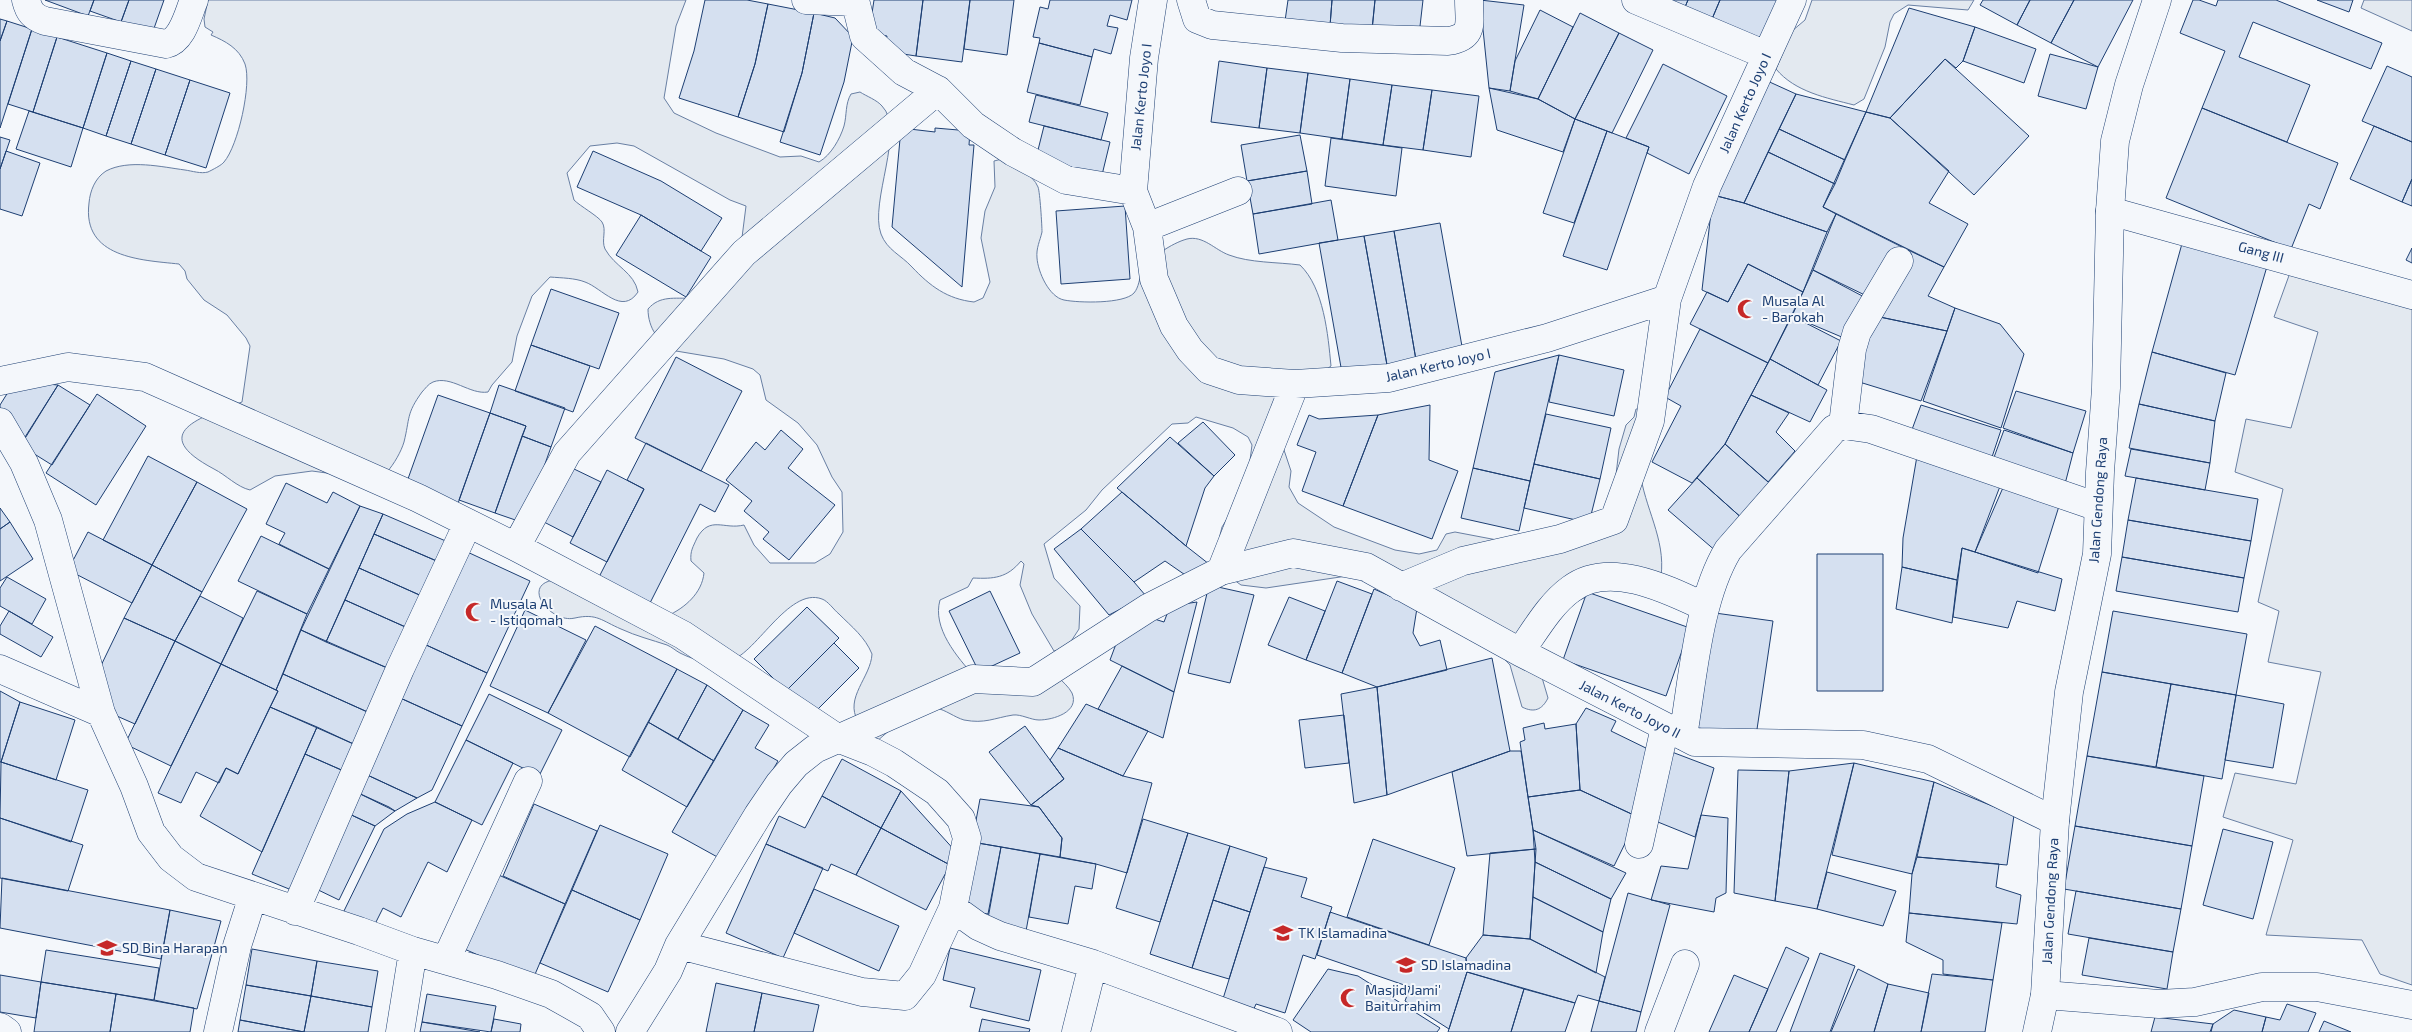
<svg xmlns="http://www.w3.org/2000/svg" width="2412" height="1032" font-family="'Exo 2',sans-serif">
	<rect width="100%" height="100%" fill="#f4f7fb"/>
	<path fill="#e3e9f0" stroke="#687fa3" d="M208,0H686L676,26L664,98L674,113L716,133L780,157L801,156L819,162C831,155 840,139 844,126C847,115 845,104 851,94L860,92C866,96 877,100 882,106C906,130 869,202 881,234C887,250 901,255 912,267C930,286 947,299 974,302L983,298L990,282L981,238L985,211L995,187L994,161L1002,159C1014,166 1033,174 1038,187C1040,192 1042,226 1042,232C1040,241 1036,248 1037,258C1038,272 1049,297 1064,300C1079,303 1124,304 1134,293C1139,287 1139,279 1142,272C1149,258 1172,243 1187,239C1203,235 1215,250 1229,255C1250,263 1277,262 1300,265C1324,288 1328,335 1331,366L1320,374L1297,379L1283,447L1291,471L1289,487L1298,503L1334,527L1395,550L1419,554L1437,550L1446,534L1455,532L1497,540L1538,530L1563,533L1602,515L1616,475L1619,449L1626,425L1634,417L1636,409H1645C1643,429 1638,451 1640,471C1644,507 1666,539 1661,576L1622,588L1597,591L1559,611L1541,629L1538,664L1548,698C1542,710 1534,713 1522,707L1510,665L1475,628L1408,593L1347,576L1266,588L1241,585L1234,580L1220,560V535L1222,527L1233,509L1249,468L1252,445L1248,437L1233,428L1196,417L1188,423L1172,424L1102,490L1086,510L1044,544L1054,578L1080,606L1079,629L1066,649L1054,651L1032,614L1020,585L1024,564L1021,561C1007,578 994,579 973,578L968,587L940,600C932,628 957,657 975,677L1057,676C1062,681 1069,687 1072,693C1080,712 1053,720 1039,720C1031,720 1021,714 1013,715C994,718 985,724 964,720C954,717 946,710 936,708L899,722L876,742C870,735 863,728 858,721C844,698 871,677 872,654C865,637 852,627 839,614C834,610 828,601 822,599C788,586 754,658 728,661C710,664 696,661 680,653C676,651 672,647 667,645C652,640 636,636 621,629C602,621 597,613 575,618C551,624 520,585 554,580L667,616C685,608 702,593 704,573L691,561C690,551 693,547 697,538C710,515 724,530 744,525L754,545L770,563H815L830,554L843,532L842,492L832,477L817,445L798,423L766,400L760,375L753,369L724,359L676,351C659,344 648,328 648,309C660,295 675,299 691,298C698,298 731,274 738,269L746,206L730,200L634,146L617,143L590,146L567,173L574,200C580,206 598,216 602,222C607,230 601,240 605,249C615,267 634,272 638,292C622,316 602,288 585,282C575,278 562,278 550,277L532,296L517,336L512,362L492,385L488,392C470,395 451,375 433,382C428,384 425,389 422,392C406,414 410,418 404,442C401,452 394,464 387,472L334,474L312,471L275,476L250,490C237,487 226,475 214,469C146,433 201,417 242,402L250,346L246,338L227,315L204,300L187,279L185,271L179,264C141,260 82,258 89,203C90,191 95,178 106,171C129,159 162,167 185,170C192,171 201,174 208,172C212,170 222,165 224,162C238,146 252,84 245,64C239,48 225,41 211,35L213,32L205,27L204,19Z
		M1812,0H1974L1968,10L1908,5L1894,14L1890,22L1885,47L1864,99L1854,105C1827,98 1795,92 1776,69L1792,31L1805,20Z
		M2364,0H2412V31L2361,8Z
		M2291,270L2412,306V985L2380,974L2362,940L2266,935L2293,840L2223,817L2235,773L2296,784L2321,672L2268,662L2279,611L2258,602L2283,489L2235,472L2246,419L2291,428L2318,332L2274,317Z"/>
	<path fill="#d5e0f0" stroke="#1d3f73" d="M45,0H94L88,16Z
		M94,0H129L121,22L90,11Z
		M129,0H164L152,34L121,22Z
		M705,0H747L768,4L755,64L738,117L679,98L694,51Z
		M874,0H923L916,56L884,51L887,36L869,33Z
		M923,0H970L962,62L916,56Z
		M970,0H1014L1007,55L964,49Z
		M1050,0H1132L1127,20L1110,15L1107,26L1118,28L1111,54L1094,49L1092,57L1039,43L1040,38L1033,37L1040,7L1048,9Z
		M1288,0H1332L1330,26L1285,21Z
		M1332,0H1375L1372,30L1330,26Z
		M1375,0H1423L1419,35L1372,30Z
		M1480,0L1524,5L1510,91L1489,88Z
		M1669,0H1688L1685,7Z
		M1688,0H1720L1712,19L1685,7Z
		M1720,0H1780L1762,41L1712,19Z
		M1983,0H2030L2017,25L1980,5Z
		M2030,0H2074L2051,43L2017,25Z
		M2074,0H2133L2098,67L2051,43Z
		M2193,0H2199L2216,6L2218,0H2276L2382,43L2371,69L2253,22L2239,57L2310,85L2287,142L2202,108L2225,51L2180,33Z
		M2317,0H2353L2349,12Z
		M768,4L814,13L802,73L784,132L738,117L755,64Z
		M1909,8L1975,27L1963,61L1956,68L1945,59L1890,118L1866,112Z
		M1540,10L1573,27L1538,99L1510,91L1515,61Z
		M814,13L835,18L853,37L844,82L820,155L780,142L802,73Z
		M1580,13L1619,33L1575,119L1538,99Z
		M0,19L7,21L0,41Z
		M7,21L32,29L0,128V41Z
		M1975,27L2036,49L2024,83L1963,61Z
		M32,29L57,37L33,112L8,104Z
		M1619,33L1653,50L1612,133L1575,119Z
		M57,37L107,53L83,128L33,112Z
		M1039,43L1092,57L1080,105L1027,92Z
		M107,53L131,61L106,136L83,128Z
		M2050,54L2098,67L2086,109L2038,96Z
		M1945,59L2029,136L1974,195L1890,118Z
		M131,61L156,69L131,144L106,136Z
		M1219,61L1267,68L1259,128L1211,122Z
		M1663,64L1727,96L1689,174L1647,153L1649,147L1626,138Z
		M2387,66L2412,77V142L2362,121Z
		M1267,68L1308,73L1300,133L1259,128Z
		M156,69L190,80L165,155L131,144Z
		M1308,73L1350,79L1342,139L1300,133Z
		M1350,79L1392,85L1383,145L1342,139Z
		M1763,79L1796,94L1744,203L1713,195Z
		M190,80L230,93L206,168L165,155Z
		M1392,85L1432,90L1423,150L1383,145Z
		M1489,88L1538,99L1575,119L1563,152L1497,130Z
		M1432,90L1479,96L1471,157L1423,150Z
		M1796,94L1866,112L1845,160L1779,129Z
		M1036,95L1108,113L1101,140L1029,122Z
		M2202,108L2338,163L2320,209L2309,204L2291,249L2166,198Z
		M29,111L83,128L71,167L16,149Z
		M1866,112L1890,118L1949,171L1929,203L1968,224L1944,267L1823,207Z
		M1575,119L1607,131L1574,223L1543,213Z
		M1044,126L1110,142L1102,175L1036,158Z
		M2374,126L2412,142V179L2402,202L2350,179Z
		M901,128L935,132V128L970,131L969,145H974L962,287L892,227Z
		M1779,129L1845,160L1835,184L1768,152Z
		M1607,131L1649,147L1607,270L1563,256Z
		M1300,135L1307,171L1247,181L1241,145Z
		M0,137L10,140L0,169Z
		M1331,138L1402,148L1396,196L1325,186Z
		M6,151L40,163L22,216L0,209V169Z
		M593,151L661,181L722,218L701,251L641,215L577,187Z
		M1768,152L1835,184L1823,207L1836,214L1827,232L1744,203Z
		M1307,171L1312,204L1253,214L1247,181Z
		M2412,179V206L2402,202Z
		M1713,195L1744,203L1827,232L1803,292L1748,264L1728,302L1702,290Z
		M1331,200L1338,240L1259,254L1253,214Z
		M1125,206L1130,279L1061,284L1056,211Z
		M1836,214L1904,248L1871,298L1813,270Z
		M641,215L711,257L686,297L616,255Z
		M1440,223L1463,352L1416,360L1394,231Z
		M1394,231L1416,360L1387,365L1364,236Z
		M1364,236L1387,365L1342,373L1319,243Z
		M2183,240L2268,263L2235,375L2152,352Z
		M2412,248V263L2406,260Z
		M1908,250L1944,267L1928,296L1955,308L1947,331L1875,316Z
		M1748,264L1803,292L1768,363L1690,324L1707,292L1728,302Z
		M1813,270L1868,299L1844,338L1792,316Z
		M551,289L619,313L599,369L531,345Z
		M1955,308L2000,324L2024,354L2001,428L1923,401Z
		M1792,316L1841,341L1818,385L1770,359Z
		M1875,316L1947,331L1921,401L1856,381Z
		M1700,329L1768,363L1725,444L1692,483L1652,462L1681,406L1665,397Z
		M531,345L590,366L573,412L515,391Z
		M2152,352L2226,373L2215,421L2139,404Z
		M1559,355L1624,370L1614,416L1549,402Z
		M1559,355L1530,481L1473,468L1495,372Z
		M676,357L742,391L701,471L635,438Z
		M1770,359L1827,390L1810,422L1751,395Z
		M15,381L58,385L24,440L0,418V405Z
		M58,385L90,405L52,465L20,445Z
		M499,385L565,408L551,447L522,436L526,426L490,413Z
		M2016,391L2086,411L2073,453L2003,428Z
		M97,394L146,426L96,505L46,473Z
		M438,395L490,413L456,509L404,490Z
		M1751,395L1789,413L1776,432L1795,451L1768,482L1725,444Z
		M2139,404L2215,421L2210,463L2129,448Z
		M1430,405L1429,460L1458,471L1432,539L1343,506L1378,415Z
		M1921,405L2001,430L1991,460L1910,435Z
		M490,413L526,426L495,513L459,500Z
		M1546,414L1611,428L1600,479L1534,464Z
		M1309,415L1319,419L1378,415L1343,506L1302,491L1316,452L1297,445Z
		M1203,422L1235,455L1214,476L1178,443Z
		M781,430L803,449L788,468L835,505L789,560L763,539L769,532L744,511L752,501L726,480L756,442L765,450Z
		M2004,430L2073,453L2065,484L1993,460Z
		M522,436L551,447L524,523L495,513Z
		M1170,437L1214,476L1205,488L1186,546L1117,488Z
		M646,443L729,485L715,512L700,504L650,603L599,577L644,489L627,480Z
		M1725,444L1773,486L1744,520L1697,478Z
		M2131,449L2210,463L2205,490L2125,476Z
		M148,456L197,482L152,565L103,540Z
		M1917,456L2002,481L1975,552L1962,548L1957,580L1902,567L1903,538Z
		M1534,464L1600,479L1589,523L1524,508Z
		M572,468L601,482L573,537L544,522Z
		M1473,468L1530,481L1519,531L1461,518Z
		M607,470L644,489L607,562L570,543Z
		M1697,478L1744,520L1717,552L1668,510Z
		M2136,478L2258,499L2251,541L2128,520Z
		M197,482L247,509L202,592L152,565Z
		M286,483L327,503L333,492L360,506L329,569L279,544L285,533L266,524Z
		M2005,483L2060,503L2038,573L1975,552Z
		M1122,492L1186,546L1209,564L1191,579L1165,561L1134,582L1081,529Z
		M360,506L383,514L326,642L301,630Z
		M0,508L10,522L0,529Z
		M383,514L448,542L439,562L374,534Z
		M2128,520L2251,541L2244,578L2122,557Z
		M10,522L33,559L0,581V529Z
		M1081,529L1134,582L1146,596L1109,615L1054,549Z
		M88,532L152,565L132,603L68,570Z
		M374,534L439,562L424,597L359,568Z
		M261,536L329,569L307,614L238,581Z
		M1962,548L2062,579L2055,611L2017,601L2008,628L1953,617Z
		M463,550L530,581L487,673L424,644Z
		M1817,554H1883V691H1817Z
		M2122,557L2244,578L2238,612L2116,591Z
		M152,565L202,592L175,641L124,618Z
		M1902,567L1957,580L1952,623L1896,609Z
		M359,568L424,597L410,629L345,600Z
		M7,577L46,599L32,624L0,606V588Z
		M1337,581L1372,594L1342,673L1306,660Z
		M1209,585L1254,595L1230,683L1188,673Z
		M1374,589L1417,608L1413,633L1420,646L1440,640L1447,670L1377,687L1342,673Z
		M257,591L307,614L276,690L221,664Z
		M990,591L1020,653L979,672L949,611Z
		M1587,592L1690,628L1666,696L1563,660Z
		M200,596L243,618L221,664L175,641Z
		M1289,597L1325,611L1306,660L1268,645Z
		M345,600L410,629L392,670L326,642Z
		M1197,602L1174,692L1110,660L1119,636L1148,617L1164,622L1170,606Z
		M807,607L839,638L786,691L754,659Z
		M525,610L586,640L548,713L490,686Z
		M9,611L53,637L41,657L0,634V626Z
		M2113,611L2247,634L2236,695L2102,672Z
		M1715,613L1773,621L1756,736L1698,728Z
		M124,618L175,641L135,724L110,713L94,680Z
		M595,626L677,669L630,757L548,713Z
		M301,630L392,670L372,714L283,674Z
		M175,641L221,664L171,766L125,744Z
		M834,643L859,668L811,716L786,691Z
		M424,644L487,673L462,726L398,697Z
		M1492,658L1510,751L1387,795L1377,687Z
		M221,664L278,691L238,774L226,768L219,783L196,772L181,803L158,793Z
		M1122,666L1174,692L1163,738L1098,709Z
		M677,669L707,685L678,739L648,722Z
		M2102,672L2171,684L2156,767L2087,756Z
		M283,674L372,714L358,746L270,707L278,691L276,690Z
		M2171,684L2236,695L2222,779L2156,767Z
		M707,685L743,710L714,761L678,739Z
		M1377,687L1387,795L1354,803L1341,694Z
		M0,691L20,702L1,762H0Z
		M489,694L562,730L539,776L466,740Z
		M2236,695L2284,704L2273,768L2225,760Z
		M398,697L462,726L432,790L417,798L363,773Z
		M20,702L75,720L56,780L1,762Z
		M1086,704L1148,731L1123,776L1058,748Z
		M270,707L317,727L262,852L200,816L226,768L238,774Z
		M1586,708L1616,721L1611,731L1652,751L1638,817L1580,790L1576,724Z
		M743,710L769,725L755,748L778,761L721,859L672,832Z
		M1344,715L1349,763L1305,768L1299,720Z
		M648,722L714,761L687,807L622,770Z
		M1544,723L1545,729L1576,724L1580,790L1528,797L1520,742L1525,740L1523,728Z
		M1025,726L1064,779L1031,805L989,752Z
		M317,727L358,746L346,772L305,754Z
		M466,740L513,763L482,825L435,802Z
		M1058,748L1123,776L1152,783L1127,873L1096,864L1060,857L1062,838L1039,807L1031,805L1064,779L1050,760Z
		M1664,749L1714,768L1695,837L1648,818Z
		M1510,751H1521L1536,849L1467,856L1452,772Z
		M305,754L346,772L294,891L252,874Z
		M2087,756L2204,776L2192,846L2075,826Z
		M842,759L901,791L881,828L822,796Z
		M1,762L88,790L71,842L0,818Z
		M1854,763L1817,909L1775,901L1789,771Z
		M1854,763L1934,782L1912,874L1832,855Z
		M1738,770L1789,771L1775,901L1734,893Z
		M363,773L393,787L417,798L395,811L354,791Z
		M1934,782L2014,815L2007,865L1917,857Z
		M1580,790L1638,817L1614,866L1533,830L1528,797Z
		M354,791L389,807L395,811L375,826L345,812Z
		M901,791L957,853L950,865L881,828Z
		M822,796L881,828L856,875L831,864L828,871L766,844L779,816L805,828Z
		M980,799L1039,807L1062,838L1060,857L972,842Z
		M435,802L472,820L447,872L428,862L401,917L383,908L372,930L342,915L384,829L407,814Z
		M534,804L597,831L565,904L503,876Z
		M345,812L375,826L339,900L310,886Z
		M1701,815L1728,818L1726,893L1716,898L1714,912L1651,900L1661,866L1688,869Z
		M0,818L83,845L68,891L0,878Z
		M1143,819L1188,833L1160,922L1116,908Z
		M600,825L668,854L640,920L572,890Z
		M2075,826L2192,846L2181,909L2064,889Z
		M881,828L950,865L926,910L856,875Z
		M2223,829L2273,842L2253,919L2203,905Z
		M1533,830L1626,873L1611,899L1535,862Z
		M1188,833L1230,846L1192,968L1150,954Z
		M1373,839L1455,868L1429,945L1347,917Z
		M972,842L1001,847L988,914L960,910Z
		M766,844L823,868L783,958L726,933Z
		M1230,846L1267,858L1250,912L1213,900Z
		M1001,847L1040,854L1026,931L987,924Z
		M1536,849L1530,939L1483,935L1490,853Z
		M1040,854L1096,864L1092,889L1075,886L1068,924L1029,917Z
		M1917,857L1999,864L1996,887L2021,895L2017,924L1909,913L1912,874Z
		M1535,862L1611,899L1603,932L1533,897Z
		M1264,867L1307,878L1301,897L1332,907L1315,959L1303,955L1285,1013L1256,1004L1253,1011L1222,1002Z
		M1827,872L1896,891L1883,926L1817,909Z
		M494,873L565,904L533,979L462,948Z
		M2,878L170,910L161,959L0,928Z
		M814,889L899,926L879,971L794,933Z
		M572,890L640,920L608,992L540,963Z
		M2076,891L2181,909L2173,952L2068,934Z
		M1628,893L1670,905L1641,1012L1599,1001Z
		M1533,897L1603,932L1596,973L1530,939Z
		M1213,900L1250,912L1229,979L1192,968Z
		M170,910L221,921L197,1009L154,1000Z
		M1330,912L1466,958L1467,972L1449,1029L1405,1001L1410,987L1317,955Z
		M1909,913L2002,923L1993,980L1943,974V960L1906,942Z
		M1483,935L1530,939L1605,977L1599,1001L1578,995L1575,1003L1467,972L1466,958Z
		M2089,938L2173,952L2167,989L2082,975Z
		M1786,947L1809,958L1776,1032H1749Z
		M950,948L1041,970L1029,1021L970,1007L975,988L943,980Z
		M252,949L317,961L311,996L246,985Z
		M46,950L159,968L154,1000L41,982Z
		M1820,953L1855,966L1830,1032H1790Z
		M317,961L378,971L372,1007L311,996Z
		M1328,969L1358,976L1440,1028L1437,1032H1311L1293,1020Z
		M1858,969L1888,984L1874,1032H1831Z
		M1467,972L1524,989L1511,1032H1448Z
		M1932,974L1993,980L1985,1032H1921Z
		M0,975L41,982L36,1018L0,1012Z
		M1734,975L1768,989L1749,1032H1709Z
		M41,982L116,994L110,1032H34Z
		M716,983L762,993L754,1032H706Z
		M1888,984L1929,993L1921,1032H1874Z
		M246,985L311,996L304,1032L240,1020Z
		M1524,989L1575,1003L1565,1032H1511Z
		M762,993L819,1005L813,1032H754Z
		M116,994L194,1008L190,1032H110Z
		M427,994L496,1006L491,1032L422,1022Z
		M311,996L372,1007L368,1032H304Z
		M1599,1001L1641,1012L1636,1032H1591Z
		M2287,1004L2316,1013L2308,1032H2262L2266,1017L2280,1020Z
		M2234,1010L2266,1017L2262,1032H2211L2213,1024Z
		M2155,1017L2213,1024L2210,1032H2151Z
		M494,1019L521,1024L520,1032H491Z
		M982,1019L1030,1029L1029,1032H979Z
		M240,1020L304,1032H238Z
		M2324,1021L2351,1032H2319Z
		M422,1022L480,1032H420Z"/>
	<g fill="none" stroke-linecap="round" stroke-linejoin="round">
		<defs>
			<path id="minor" d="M26,0C29,12 33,17 45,21L166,44C183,40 188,14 194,0
				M806,0L855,2
				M855,0L864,36L904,72L938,90L973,125L1013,152L1066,180L1133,191
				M1153,0L1144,58L1133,191L1147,227L1154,279L1174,326L1190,350L1209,370L1239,380L1295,384L1389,378L1547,338L1667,299L1707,186L1792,0
				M1191,0L1197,19L1212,25L1342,38L1448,41C1475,37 1469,23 1469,0
				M1636,0L1766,55
				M2110,211L2412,295
				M1147,227L1238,191
				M0,381L68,367L145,377L418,498L516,547L683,635L837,738L873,752L894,763L937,792L961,819L967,838L953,908L978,926L1000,936L1093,964L1278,1032
				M0,422L24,463L48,520L101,713L134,786L151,832L171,858L196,877L359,931L413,951L497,975L551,994L590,1016L601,1032
				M1843,425L1852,349L1857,332L1899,261
				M516,547L567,453L744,253L938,90
				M1221,571L1293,553L1366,567L1520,652L1695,742L1863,745L1928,759L2055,821
				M1401,587L1463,561L1560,539L1614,520L1650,421L1667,299
				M1520,652C1535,631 1550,604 1571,589C1609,560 1667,589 1705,607
				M0,669L101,713
				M1683,736C1693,678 1698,600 1728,550L1834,429L1843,425L1871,429L2098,507
				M1639,844L1665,727
				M295,911L400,669L468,523
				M679,945L862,992L905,996L922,975L953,908
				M446,960L528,781
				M2045,995L2159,1004L2195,1002L2262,987H2317L2412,1005
				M0,1027L7,1032
				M218,1032L237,946L253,896
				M400,1032L413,951
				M630,1032L668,971L679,945L758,815L779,784L796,764L815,749L973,679L1033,682L1148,608L1221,571L1295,384
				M1076,1032L1093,964
				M1659,1032L1685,964"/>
			<path id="secondary" d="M2037,1032L2045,995L2055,821L2069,692L2097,554L2100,472L2106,388L2110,211L2115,141L2129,85L2157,0"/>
		</defs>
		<use href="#minor" stroke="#1d3f73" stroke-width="29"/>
		<use href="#secondary" stroke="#1d3f73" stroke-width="29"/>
		<use href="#minor" stroke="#f4f7fb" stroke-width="28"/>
		<use href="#secondary" stroke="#f4f7fb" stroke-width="28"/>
	</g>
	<defs>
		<symbol id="mosque-bare" viewBox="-9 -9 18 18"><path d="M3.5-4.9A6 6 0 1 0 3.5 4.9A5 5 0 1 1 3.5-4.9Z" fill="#c62828" stroke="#f4f7fb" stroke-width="2.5" paint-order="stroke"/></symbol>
		<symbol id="school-bare" viewBox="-9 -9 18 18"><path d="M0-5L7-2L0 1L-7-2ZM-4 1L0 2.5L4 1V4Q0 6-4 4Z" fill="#c62828" stroke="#f4f7fb" stroke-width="2.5" paint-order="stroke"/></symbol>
	</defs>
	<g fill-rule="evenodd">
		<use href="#mosque-bare" x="1733" y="295" width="28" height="28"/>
		<use href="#mosque-bare" x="461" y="598" width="28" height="28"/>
		<use href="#school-bare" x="1269" y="919" width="28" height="28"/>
		<use href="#school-bare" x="93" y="934" width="28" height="28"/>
		<use href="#school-bare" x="1392" y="951" width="28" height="28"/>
		<use href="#mosque-bare" x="1336" y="984" width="28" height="28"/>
	</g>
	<g text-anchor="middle" stroke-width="4" stroke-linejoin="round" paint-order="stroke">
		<g font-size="14" fill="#1d3f73" stroke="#f4f7fb">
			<text transform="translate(1141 97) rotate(-84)" y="5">Jalan Kerto Joyo I</text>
			<text transform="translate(1745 103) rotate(-66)" y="5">Jalan Kerto Joyo I</text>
			<text transform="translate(2261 252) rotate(15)" y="5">Gang III</text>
			<text transform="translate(1438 365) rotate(-13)" y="5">Jalan Kerto Joyo I</text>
			<text transform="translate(2098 500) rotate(-86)" y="5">Jalan Gendong Raya</text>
			<text transform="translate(1630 709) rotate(27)" y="5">Jalan Kerto Joyo II</text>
			<text transform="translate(2050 901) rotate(-87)" y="5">Jalan Gendong Raya</text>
		</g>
		<g font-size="14" fill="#1d3f73" stroke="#f4f7fb" text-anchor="start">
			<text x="1762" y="306">Musala Al<tspan x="1762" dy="16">- Barokah</tspan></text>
			<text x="490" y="609">Musala Al<tspan x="490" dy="16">- Istiqomah</tspan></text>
			<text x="1298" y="938">TK Islamadina</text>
			<text x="122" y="953">SD Bina Harapan</text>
			<text x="1421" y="970">SD Islamadina</text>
			<text x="1365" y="995">Masjid Jami'<tspan x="1365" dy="16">Baiturrahim</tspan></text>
		</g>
	</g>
</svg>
